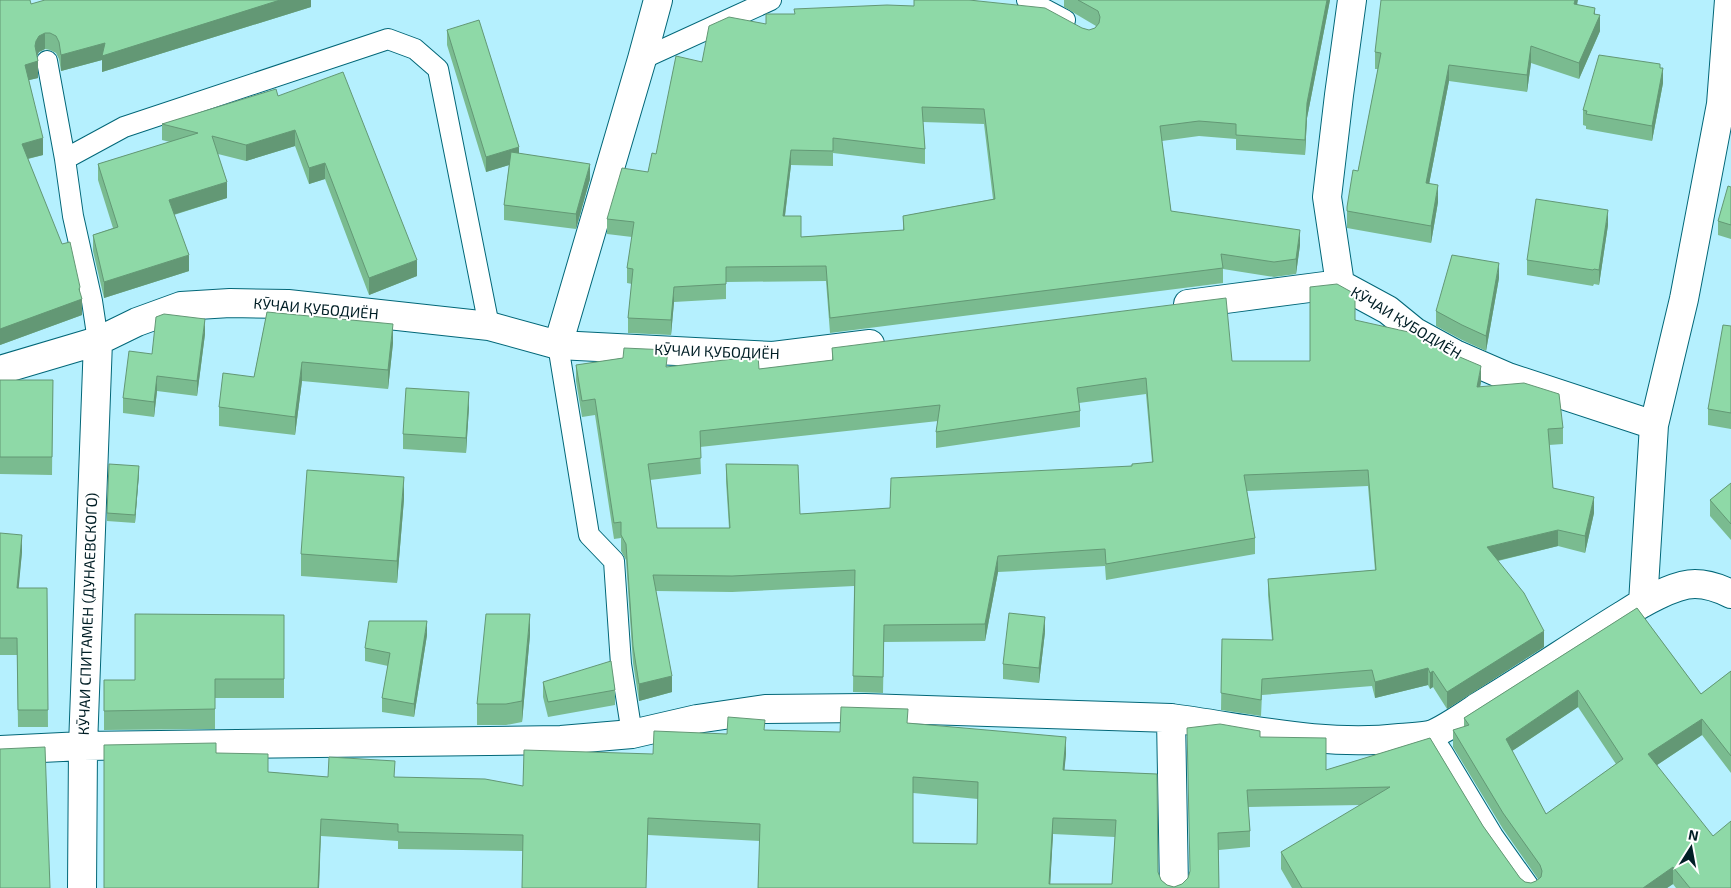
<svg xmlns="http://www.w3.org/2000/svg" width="1731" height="888" font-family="'Exo 2',sans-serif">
	<rect width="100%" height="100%" fill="#b5f0fe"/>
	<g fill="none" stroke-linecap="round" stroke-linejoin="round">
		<defs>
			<path id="service" d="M1027,0L1065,20
				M642,59L771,0
				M47,61L65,159L73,216L92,301L98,341
				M65,159L124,127L388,39L415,49L438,69L489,326
				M558,345L589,535L614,561L621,664L632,734
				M1430,734L1443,753L1493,836L1530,888"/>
			<path id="minor" d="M1340,284L1327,197L1339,95L1352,0
				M1188,304L1340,284L1388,310L1415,332L1455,354L1508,377L1654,425L1643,603
				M558,345L642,59L658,0
				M0,370L98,341L137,322L181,306L230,303L288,304L489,326L558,345L773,356L870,344
				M1654,425L1684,299L1721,104L1729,0
				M0,750L83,746L561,740L632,734L697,719L765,709L865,708L1171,718
				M82,888L83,746L98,341
				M1174,888L1171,718C1247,728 1324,747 1400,738C1410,737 1421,737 1430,735C1443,731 1467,714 1479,706C1528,677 1574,645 1623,615C1640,604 1674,584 1695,584C1706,584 1721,589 1731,594"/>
		</defs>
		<use href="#service" stroke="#026778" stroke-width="22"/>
		<use href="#minor" stroke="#026778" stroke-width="30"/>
		<use href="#service" stroke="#fff" stroke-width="20"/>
		<use href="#minor" stroke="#fff" stroke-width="28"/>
	</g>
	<path fill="#7abb90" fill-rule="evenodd" d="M311,0V7L102,72V60L61,71L59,59L56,53L50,50L45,49L39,52L37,55L38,78L29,80L43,155L28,159L80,293L82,315L0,345L31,4Z
		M1064,0H1330L1307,118L1305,155L1236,150V139L1199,136L1162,141L1171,211L1300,245L1296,274L1274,277L1223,269V283L830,333L826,281L726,282V299L674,302L671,335L628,333V318L632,284L627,283V268L632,237L607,234V219L648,172L656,154L702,62L766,24L1082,28L1089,30L1095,28L1096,26L1064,7ZM923,122L984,124L993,199L903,216V230L801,237L785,216L791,165L833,166V153L925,164V149Z
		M1577,5L1595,14L1600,31L1579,79L1531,63L1527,92L1449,81L1429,184L1438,202L1431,243L1347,228V207L1358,171L1378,69H1375V52Z
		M447,30L519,154L590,179L576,229L504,220V205L509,165L486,172L447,45Z
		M1660,68L1663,83L1652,141L1586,129V126L1583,125V110Z
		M278,96L417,276L369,295L325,179L309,184L295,146L246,161L218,154L227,198L174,215L189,271L104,298L93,251V235L113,228L98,180V164L170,142L162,140V124Z
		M1731,187V239L1718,235V221Z
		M1608,225L1599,285L1594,284L1593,286L1527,275V260Z
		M1499,278L1486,351L1462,340L1436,326V311Z
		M267,312L393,343L388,389L302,381L295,435L219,426V407L254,377Z
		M1355,320L1481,382L1480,387L1563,428V444L1549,445L1553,488L1594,513L1585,553L1558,546L1498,561L1544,647L1447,709L1433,687L1430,689L1428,685L1375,698L1372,686L1262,695L1261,716L1221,710L1222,639L1272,640L1268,595V579L1375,570L1368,486L1247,491L1255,538V554L1106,580L1105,566L998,572L985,641L884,642L883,693L853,692L854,586L732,592L656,591L672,692L639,701L633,663L626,560L621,551V538L614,539L595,415L582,417L576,381V365L623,358L668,367L759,369L832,360V348L1232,361H1310ZM1146,394L1152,462L890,508L800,514L726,464V481L729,528H657L650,480L701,474L700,447L938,421L936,432V448L1080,427V411L1079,403Z
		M1731,326V429L1708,425V409Z
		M205,334L197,396L157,391L154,417L123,413V398L152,354Z
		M0,380H53L52,475L0,474Z
		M469,407L466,453L403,449V434Z
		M139,474L135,523L107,521V513Z
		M1731,483V540L1710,516V500Z
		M404,499L397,583L301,576V554Z
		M0,533L22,552L18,588H47L48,727H18L17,655H0Z
		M1637,608L1701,694L1731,671V773L1702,735L1657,765L1731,888H1676L1673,884L1667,888H1292L1281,869V852L1361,805L1248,807L1250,831V847L1219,850V888H758L760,841L648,835L522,851L398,849V841L321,836L319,888H104L216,753L268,772L328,777H395L523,786L653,754L727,734L765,730L840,732L908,723L1066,754L1064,770L1157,774L1158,872L1161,880L1167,885L1174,887L1182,884L1188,878L1260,737L1326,770L1430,738L1483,826L1520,878L1525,882L1531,883L1536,881L1538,879L1503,829L1453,747V730L1464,727V718ZM1578,707L1616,764L1546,814L1512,751ZM913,793L978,799L977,844L913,843ZM1053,834L1115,837L1112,884H1050Z
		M284,615V698H215V729L104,730V680H135Z
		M1045,632L1039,683L1003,679V664Z
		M427,635L414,717L382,712V698L388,666L365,661V648Z
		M530,635L522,722L506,725H477V704Z
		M543,682L615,690V705L548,717L543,697Z"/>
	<path fill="#639875" d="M280,0H311V7L102,72V60L61,71V55L105,43Z
		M1327,0H1330L1307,118L1305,155V140L1307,103Z
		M1575,0H1578L1574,21V4Z
		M1595,8V25L1600,15V31L1579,79V63Z
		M45,33V49L39,52L36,58L38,61V78L25,81V65L36,41L39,36Z
		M1531,46V63L1527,92V75Z
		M1449,65V81L1426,200V183Z
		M1663,68V83L1652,141V126Z
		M295,130V146L246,161V145Z
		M43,138V155L22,160V144Z
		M519,147V162L486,172V157Z
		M791,150V165L783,231V216Z
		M325,163V179L309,184V168Z
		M590,164V179L576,229V214Z
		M227,182V198L169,216V200Z
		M1438,185V202L1431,243V226Z
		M1608,210V225L1599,285V270Z
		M1300,230V245L1296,274V259Z
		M189,255V271L104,298V282Z
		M417,260V276L369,295V278Z
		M1499,263V278L1486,351V336Z
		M80,287V299H82V315L0,345V329L79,289Z
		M674,287V302L671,335V320Z
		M205,319V334L197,396V381Z
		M393,324V343L388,389V370Z
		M302,362V381L295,435V417Z
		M1481,366V382L1477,403V387Z
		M157,376V391L154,417V402Z
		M469,392V407L466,453V438Z
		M139,466V474L135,523V515Z
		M404,477V499L397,583V561Z
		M1594,497V513L1585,553V536Z
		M1558,530V546L1487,563V547Z
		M22,535V552L17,606V588Z
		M998,556V572L985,641V624Z
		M530,614V635L522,722V701Z
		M1045,617V632L1039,683V668Z
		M427,621V635L414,717V704Z
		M1544,631V647L1447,709V692Z
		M1428,668V685L1375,698V682Z
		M1433,671V687L1430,689V673Z
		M672,676V692L639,701V684Z
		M1578,690V707L1506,755V739Z
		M1702,719V735L1648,771V754Z
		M1066,737V754L1063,786V770Z
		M648,818V835L646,888Z
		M1053,818V834L1050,888H1049Z
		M321,819L319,888H318Z
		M1673,867V884L1667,888H1643Z"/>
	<path fill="#8ed9a7" stroke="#639875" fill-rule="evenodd" d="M0,0H30L31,4L45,0H280L102,56L105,43L61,55L59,42L56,36L50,33H45L39,36L36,41L35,46L38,61L25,65L43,138L22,144L62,244L70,242L80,287L79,289L82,299L0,329Z
		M914,0H969L1045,8L1082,28L1089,30L1095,28L1099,23L1100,17L1098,11L1078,0H1327L1307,103L1305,140L1236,135V124L1199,121L1160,126L1171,211L1300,230L1296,259L1274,262L1221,254L1223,268L830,318L826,266L726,267V284L674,287L671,320L628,318L633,269L627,268L634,222L607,219L622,168L648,172L652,153L656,154L676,56L702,62L709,26L729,17L766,24V14H795L794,9L887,5L914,6ZM922,107L984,109L995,199L903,216L904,230L801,237V216H783L791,150L833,151V138L925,149Z
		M1381,0H1575L1574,4L1595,8L1594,14L1600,15L1579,63L1531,46L1527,75L1449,65L1426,183L1438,185L1431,226L1347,211V207L1353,170L1358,171L1381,53L1375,52Z
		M479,20L519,147L486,157L447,30Z
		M1599,55L1660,64V68H1663L1652,126L1586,114L1587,111L1583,110Z
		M343,72L417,260L369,278L325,163L309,168L295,130L246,145L212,136L227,182L169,200L189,255L104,282L93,235L118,227L98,164L198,133L162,124L276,89L278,96Z
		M511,152L590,164L576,214L504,205Z
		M1728,186L1731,187V225L1718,221Z
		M1536,199L1608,210L1599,270L1594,269L1593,270L1527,260Z
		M1452,255L1499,263L1486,336L1462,325L1436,311Z
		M1337,284L1355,294V320L1413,333L1448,352L1481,366L1477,387L1524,383L1559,394L1563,428L1548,429L1553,488L1594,497L1585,536L1558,530L1487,547L1524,593L1544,631L1447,692L1433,671L1430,673L1428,668L1375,682L1372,670L1262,679L1261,700L1221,693L1222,639L1273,640L1268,579L1376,570L1368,470L1244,475L1255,538L1106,564L1105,549L998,556L985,624L884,625L883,677L853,676L855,570L732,576L653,575L672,676L639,684L633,646L626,544L621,535V522L614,523L595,399L582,401L576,365L623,358L624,348L668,350L666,367L758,356L759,369L833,360L832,348L1226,298L1232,361H1310V287ZM1146,378L1153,462L1132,464V466L891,478L890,508L800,514L798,465L726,464L730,528H657L648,464L701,458L700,431L940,405L936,432L1080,411L1077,388Z
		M267,312L393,324L388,370L302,362L295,417L219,407L223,373L254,377Z
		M164,314L205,319L197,381L157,376L154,402L123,398L129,351L152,354L156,317Z
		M1723,325L1731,326V413L1708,409Z
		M0,380H53L52,457H0Z
		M406,388L469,392L466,438L403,434Z
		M109,464L139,466L135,515L107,513Z
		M307,470L404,477L397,561L301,554Z
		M1731,483V524L1710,500Z
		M0,533L22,535L17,588H47L48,710H18L17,638H0Z
		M1637,608L1701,694L1731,671V756L1702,719L1648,754L1713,836L1731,821V888H1690L1673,867L1643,888H1302L1281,852L1390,787L1247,790L1250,831L1218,833L1219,888H758L760,824L648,818L646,888H522L523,835L398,832V824L321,819L318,888H104V745L216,743V753L268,754V772L328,777L329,757L395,761L394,777L485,779L523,786L524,750L653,754L654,731L727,734L728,717L765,720L764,730L840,732L841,707L908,709L907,723L1066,737L1063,770L1157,774L1158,872L1161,880L1167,885L1174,887L1182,884L1188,878L1190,871L1187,728L1220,724L1260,731V737L1326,738V770L1430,738L1483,826L1520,878L1525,882L1531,883L1536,881L1541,877L1542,871L1540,865L1503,813L1453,730L1469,725L1464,718ZM1578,690L1623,759L1546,814L1506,739ZM913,777L978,782L977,844L913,843ZM1053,818L1116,820L1112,884H1049Z
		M1009,613L1045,617L1039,668L1003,664Z
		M135,614L284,615V679H215V709L104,711V680H135Z
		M486,614H530L522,701L506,704H477Z
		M369,621H427L414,704L382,698L390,653L365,648Z
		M611,661L615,690L548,702L543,682Z
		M45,747L50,888H0V749Z"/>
	<g text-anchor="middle" stroke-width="4" stroke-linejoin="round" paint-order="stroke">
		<g font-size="15" fill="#001e25" stroke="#fff">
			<text transform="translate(316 309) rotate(5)" y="5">КӮЧАИ ҚУБОДИЁН</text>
			<text transform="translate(1406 323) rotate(31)" y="5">КӮЧАИ ҚУБОДИЁН</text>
			<text transform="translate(717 352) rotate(2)" y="5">КӮЧАИ ҚУБОДИЁН</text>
			<text transform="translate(88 614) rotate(-88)" y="5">КӮЧАИ СПИТАМЕН (ДУНАЕВСКОГО)</text>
		</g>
	</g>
	<g transform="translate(1691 848) rotate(11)" stroke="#ffffff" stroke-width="4" paint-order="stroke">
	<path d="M0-4L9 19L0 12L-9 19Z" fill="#001e25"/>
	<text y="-8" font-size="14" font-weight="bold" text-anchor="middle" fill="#001e25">N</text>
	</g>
</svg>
